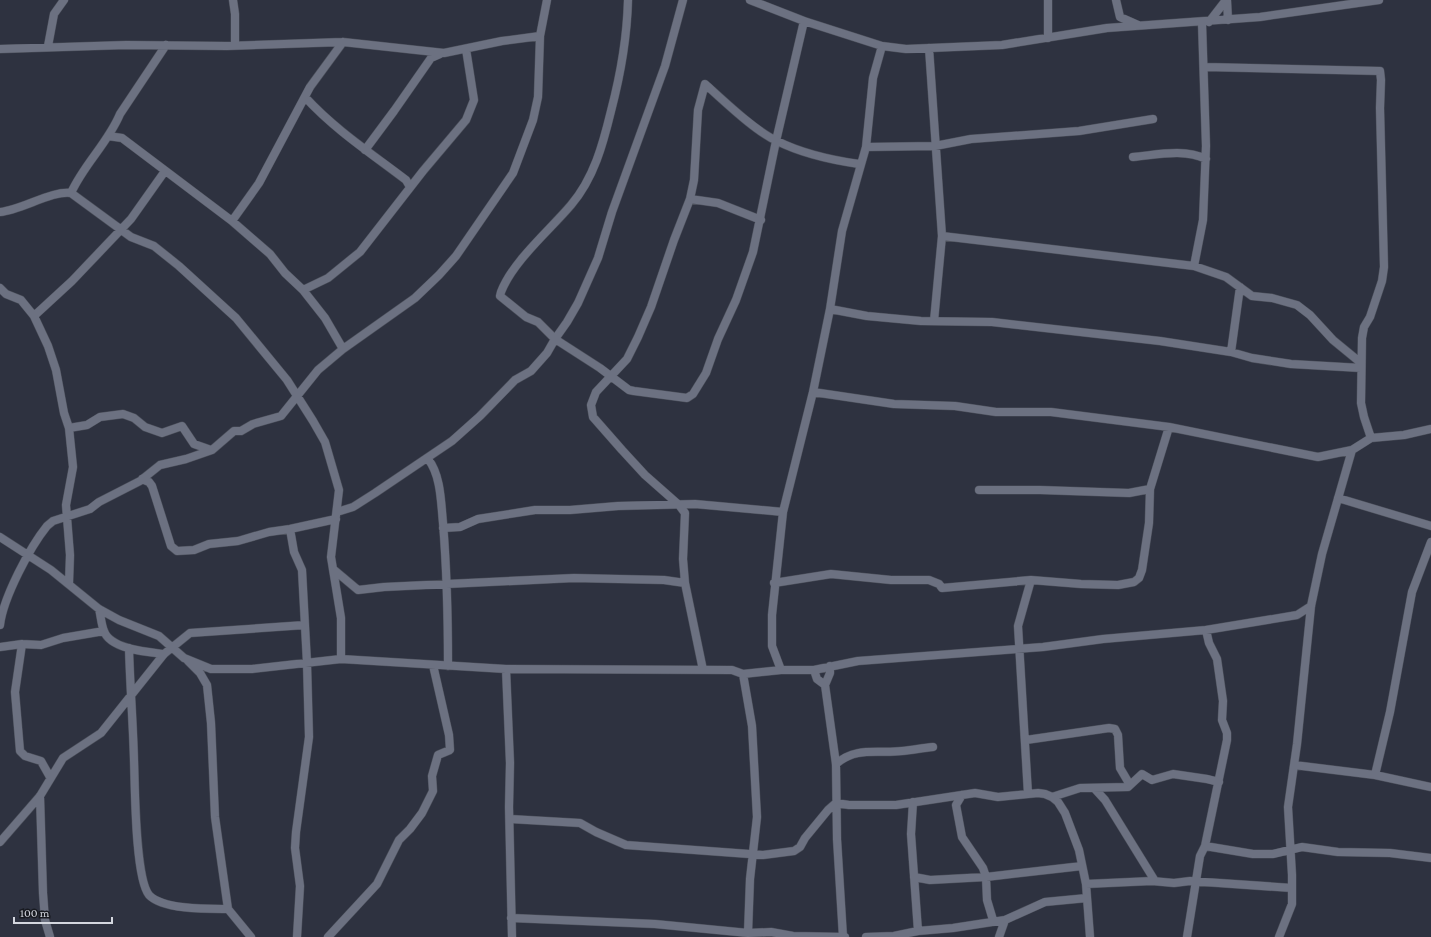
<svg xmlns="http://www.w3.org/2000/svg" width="1431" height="937" font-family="'Crimson Pro',serif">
	<rect width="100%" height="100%" fill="#2e3240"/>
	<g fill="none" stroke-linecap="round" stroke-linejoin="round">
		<defs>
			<path id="minor" d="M233,0L235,14V45
				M683,0L665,66L612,212L598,258L578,303L567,322L555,339L600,368L629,390L634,391L687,398L693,394L706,373L718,339L736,300L753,252L776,141L804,21
				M750,0L804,21L882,46L906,49L1002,45L1107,28L1260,17L1379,0
				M1048,0V38
				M1116,0L1120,17L1138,25
				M1227,0L1228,20
				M1209,22L1226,0
				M48,46L54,14L64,0
				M929,48L942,236L934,321
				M0,49L126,45L227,46L343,42L444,53L502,41L540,36
				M1205,67L1380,71L1381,80L1380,108L1384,267L1382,281L1370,317L1364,327L1362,338L1361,403L1364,417L1371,438
				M305,97C334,129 372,154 406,180L410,187
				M108,136L122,138L232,221L270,254L285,273L303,290L325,318L343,349
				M866,147L935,146L971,139L1079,131L1153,119
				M365,150L394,111L431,58L440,54
				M1133,157C1156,155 1184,148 1206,159
				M71,193C84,164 108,143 120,114L166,45
				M690,199L718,203L761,220
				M0,212C21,210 53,190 71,193L131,237L154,246L179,266L236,318L287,380L313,421L325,442L339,490L331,557L341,618V659
				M232,221L259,183L310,87L343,42
				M942,236L1194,266L1226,277L1252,296L1272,298L1297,305L1310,315L1333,340L1361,363
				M1194,266L1203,220L1206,146L1202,23
				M0,288L6,294L21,300L34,316
				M303,290L328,278L360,252L423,171L466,120L474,100L466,49
				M830,309L867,316L921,321L992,322L1160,341L1231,352L1252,358L1291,364L1361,368
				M1231,352L1240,287
				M813,392L894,404L955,406L996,412H1051L1169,427L1318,457L1352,450L1371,438L1404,435L1431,429
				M69,428L87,425L100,417L123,414L134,418L145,427L162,433L182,426L194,444L211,450
				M428,459C441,475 441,503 443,523C447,572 448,617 448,666
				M142,479L149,482L152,486L171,546L177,551L194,550L209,544L238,541L269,532L290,529L336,519
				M979,490H1040L1129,493L1150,489
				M1338,498L1431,526
				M337,512L353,507L375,493L452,441L480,416L515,380L531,371L547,353L555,339L538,322L526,317L500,296L501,292C513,261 549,231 571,205C594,178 603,144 611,111C621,73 627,39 628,0
				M443,528L460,527L478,519L535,510H570L618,506L695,504L783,512
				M290,529L294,552L302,570L307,663L309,737L296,832L295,848L300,886L297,937
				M0,537L51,570L99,609L119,620L159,636L184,658L211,669H252L341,659L506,669L732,670L743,674L781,670H814L858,661L1043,647L1103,639L1206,630L1297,615L1311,606
				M333,569L358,590L384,587L574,578L664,580L685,583
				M69,583L70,555L66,505L73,467L69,428L64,413L56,370L48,346L34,316L72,281L131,219L165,171
				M774,583L831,574L891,580H929L939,584L942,588L1031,580L1081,584L1118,585L1134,582L1139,578L1142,570L1149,523L1150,489L1169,427
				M99,609C101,616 101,624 104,631C110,649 147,652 164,654
				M0,625C3,598 30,547 47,526L53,521L90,509L99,502L140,481L160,465L186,459L212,450L234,431H241L253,424L281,416L318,370L343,349L415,298L439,275L456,256L513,173L533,120L538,97L540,36L547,0
				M1206,630L1209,643L1217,659L1223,701L1222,720L1227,733V740L1205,846L1253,854H1273L1302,847L1338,852L1390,853L1431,858
				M22,644L15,692L20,751L25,756L41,761L50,777
				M0,647L22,644L41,645L63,638L104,631
				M129,648C130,685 133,723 134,760C135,785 135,878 149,895C163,910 209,909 228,909
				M188,661L200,673L207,685L211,723L215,817L228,909L251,937
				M830,666V673L825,685L836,764L837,839L843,937
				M506,669L510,763L509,807L512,937
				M703,670L685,583L683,559L685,513L679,505L645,475L622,450L593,417L591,405L596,392L627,359L638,337L651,307L674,240L690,199L694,180L698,110L705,84C724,101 755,131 777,141C803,154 831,160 859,164
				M781,670L772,646V615L783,512L813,392L830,309L842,231L866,147L873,78L882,46
				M814,670L817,679L825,685
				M743,674L752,726L757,817L750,879L748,933L747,937
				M1026,740L1109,728L1115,729L1118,735L1120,768L1130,785
				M836,764C856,746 878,754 902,751C912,750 923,748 933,747
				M1294,765L1375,775L1431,787
				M1375,775L1390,712L1412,592L1431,542
				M1094,788L1105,800L1155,881
				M1028,794L1018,626L1031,580
				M962,795L956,805L962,837L983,868L986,877L987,900L993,920
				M40,796L43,893L45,920L50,937
				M1052,797L1080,788L1128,787L1142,774L1152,780L1173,774L1207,779L1219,782
				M913,802L911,834L918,931
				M510,819L580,823L596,832L626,845L763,855L794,851L800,847L805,838L828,810L836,803L849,805H896L975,793L998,797L1038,793L1045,794L1052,797L1058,802L1065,813L1079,850L1086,884L1090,937
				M0,842L40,796L63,758L101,733L164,654L190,633L305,625
				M914,877L930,880L986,877L1082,866
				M1086,884L1152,881L1174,883L1190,881L1292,888
				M511,918L655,924L748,933L771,932L793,936L845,937
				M328,937L377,884L399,840L410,829L422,813L433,791L432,776L438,755L450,750L449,735L433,665
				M866,937L894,936L918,931L953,928L1005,920L1045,902L1087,898
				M999,937L1005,920
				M1187,937L1200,856L1205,846
				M1279,937L1292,904V875L1288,807L1297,744L1311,606L1322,554L1352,450"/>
		</defs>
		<use href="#minor" stroke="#4b4f5a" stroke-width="9"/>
		<use href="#minor" stroke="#6c7181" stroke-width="8"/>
	</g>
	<path d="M14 917v6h98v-6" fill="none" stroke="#d4d7df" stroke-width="2"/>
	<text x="20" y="917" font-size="12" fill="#d4d7df" stroke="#181a20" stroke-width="3" paint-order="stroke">100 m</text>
</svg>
